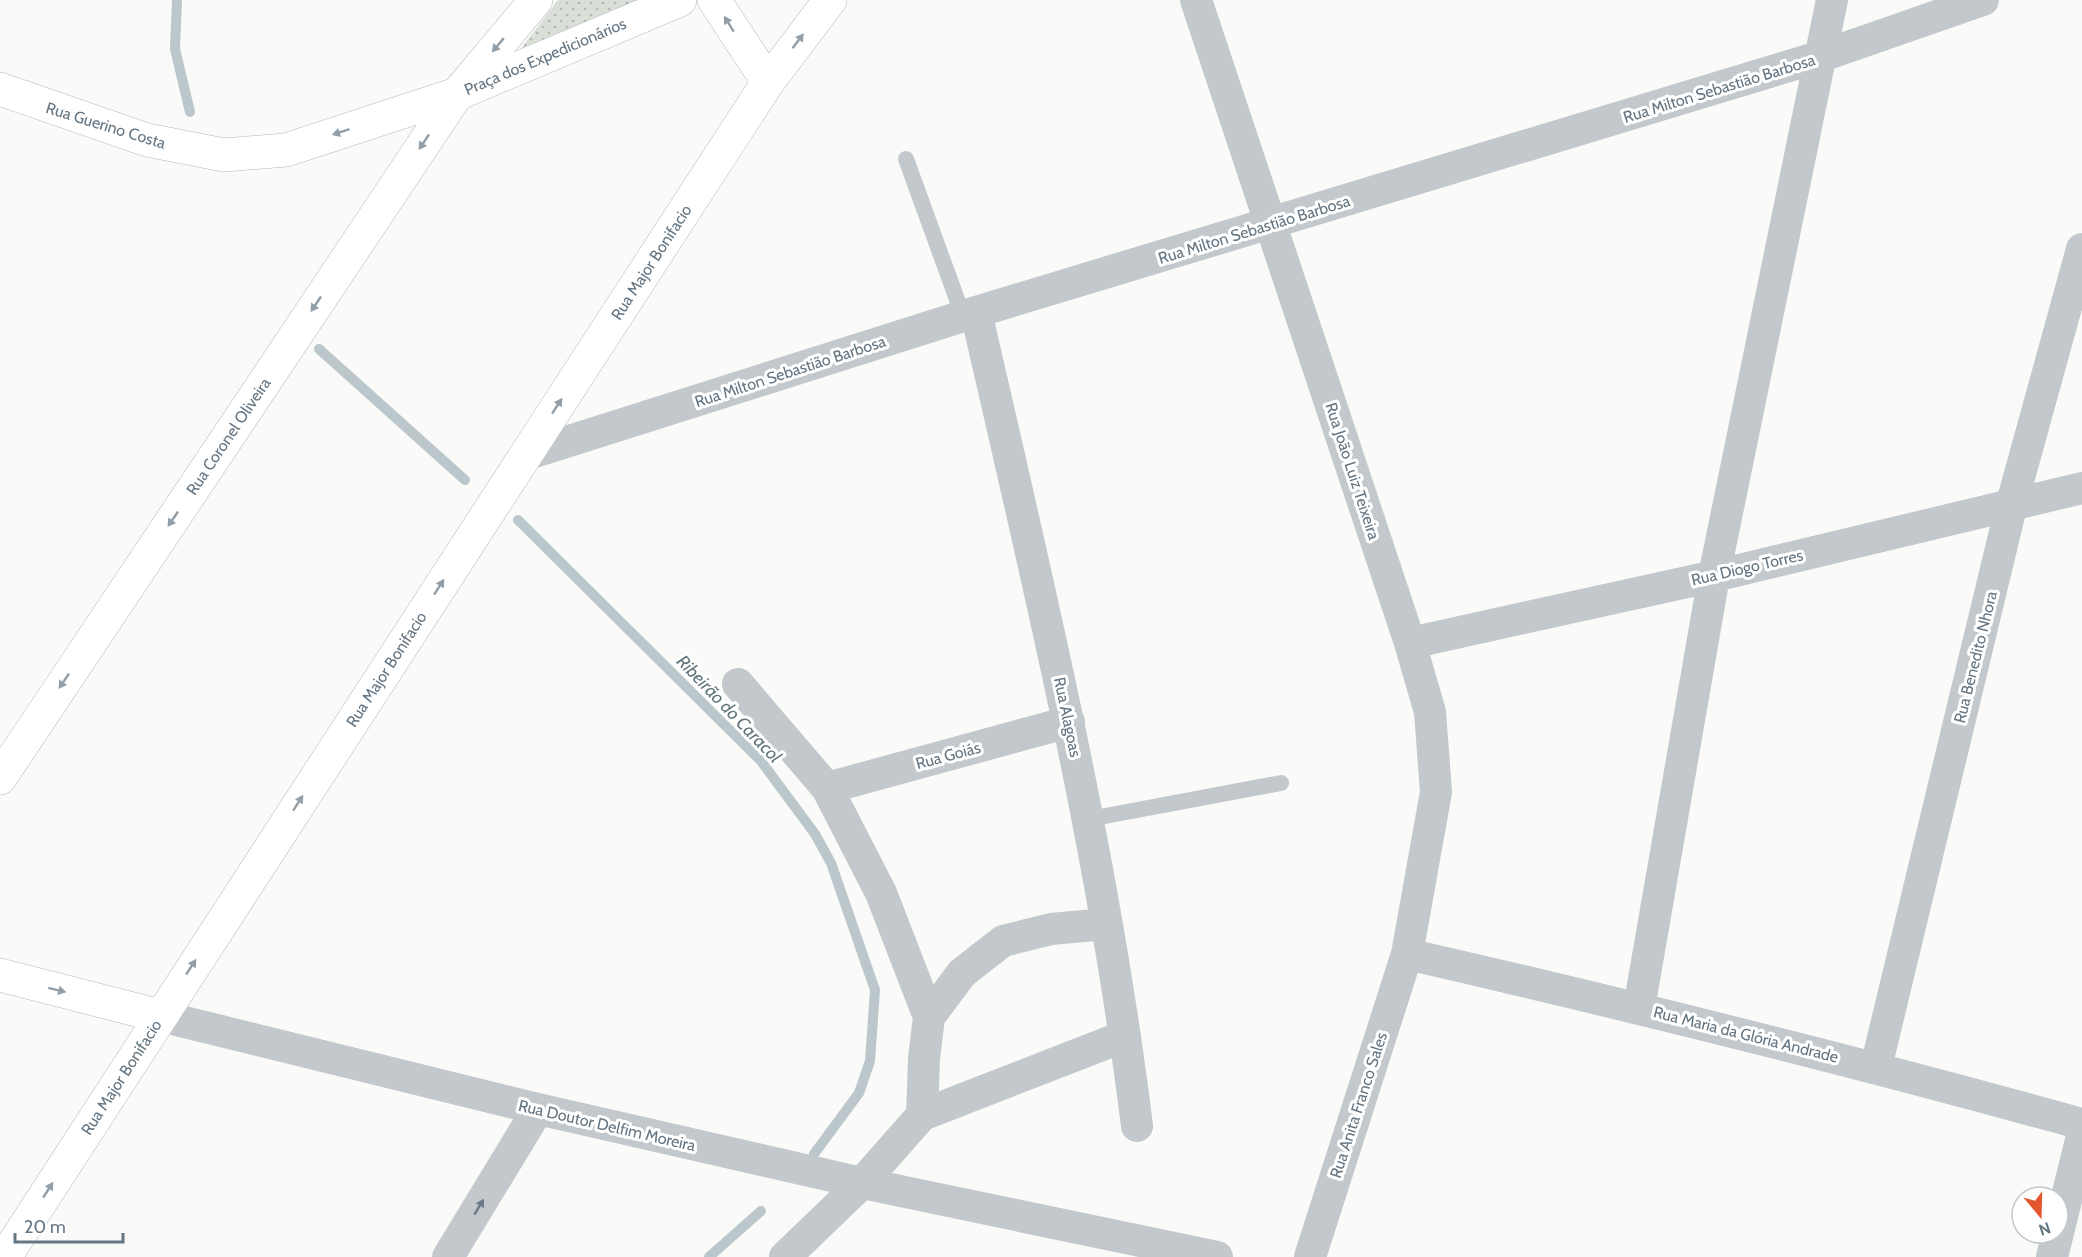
<svg xmlns="http://www.w3.org/2000/svg" width="2082" height="1257" font-family="Cabin,sans-serif">
	<defs>
		<pattern id="park-dots" width="8" height="8" patternUnits="userSpaceOnUse" patternTransform="scale(1.5)"><rect width="8" height="8" fill="#dadfd7"/><path d="M2 2h.1M6 6h.1" fill="none" stroke="#b4b9b4" stroke-width="1.8" stroke-linecap="round"/></pattern>
	</defs>
	<rect width="100%" height="100%" fill="#fafaf8"/>
	<path fill="url(#park-dots)" d="M558,0H642L520,50Z"/>
	<g fill="none" stroke-linecap="round" stroke-linejoin="round">
		<path stroke="#bbc7cb" stroke-width="10" d="M177,0L175,49L190,112
			M319,349L465,480
			M518,520L761,761L815,834L831,863L875,990L870,1061L859,1093L814,1154
			M709,1257L761,1211"/>
		<defs>
			<path id="secondary" d="M768,82L830,0
				M0,89L147,140L224,155L286,150L457,94L680,0
				M0,975L160,1016"/>
			<path id="primary" d="M0,778L457,94L536,0
				M5,1257L768,82L714,0"/>
		</defs>
		<use href="#secondary" stroke="#b3babf" stroke-width="34"/>
		<use href="#primary" stroke="#b5babe" stroke-width="34"/>
		<path stroke="#c3c8cc" stroke-width="16" d="M906,159L963,316
			M1089,819L1281,783"/>
		<path stroke="#c3c8cc" stroke-width="32" d="M1196,0L1410,643L1430,712L1436,792L1407,954L1310,1257
			M976,312C1038,583 1103,850 1137,1126
			M525,455L976,312L1822,56L1983,0
			M1410,643L1714,576L2082,488
			M738,684L827,788L881,893L929,1017
			M827,788L1069,722
			M1407,954C1633,1006 1858,1062 2082,1124
			M1639,1008L1714,576L1832,0
			M160,1016L538,1109L862,1183L1217,1257
			M1876,1067L2012,503L2082,249
			M922,1115L924,1059L929,1017L962,973L1003,941L1051,929L1106,924
			M448,1257L538,1109
			M785,1257L862,1183L922,1115L1125,1036
			M2052,1257L2082,1136"/>
		<use href="#secondary" stroke="#fff" stroke-width="33"/>
		<use href="#primary" stroke="#fff" stroke-width="33"/>
	</g>
	<defs><path id="oneway-solid" d="M-6-.8H1V-3.2L6.5 0L1 3.2V.8H-6Z" transform="scale(1.5)"/></defs>
	<g fill="#939fa8">
		<use href="#oneway-solid" transform="translate(729 24) rotate(-122)"/>
		<use href="#oneway-solid" transform="translate(798 41) rotate(-53)"/>
		<use href="#oneway-solid" transform="translate(498 45) rotate(130)"/>
		<use href="#oneway-solid" transform="translate(341 132) rotate(162)"/>
		<use href="#oneway-solid" transform="translate(424 142) rotate(124)"/>
		<use href="#oneway-solid" transform="translate(316 304) rotate(124)"/>
		<use href="#oneway-solid" transform="translate(557 406) rotate(-57)"/>
		<use href="#oneway-solid" transform="translate(173 519) rotate(124)"/>
		<use href="#oneway-solid" transform="translate(439 587) rotate(-57)"/>
		<use href="#oneway-solid" transform="translate(64 681) rotate(124)"/>
		<use href="#oneway-solid" transform="translate(298 803) rotate(-57)"/>
		<use href="#oneway-solid" transform="translate(191 967) rotate(-57)"/>
		<use href="#oneway-solid" transform="translate(57 990) rotate(14)"/>
		<use href="#oneway-solid" transform="translate(48 1190) rotate(-57)"/>
	</g>
	<use fill="#6a7a87" href="#oneway-solid" transform="translate(479 1207) rotate(-59)"/>
	<g text-anchor="middle" stroke-width="6" stroke-linejoin="round" paint-order="stroke">
		<g font-size="16" fill="#657683" stroke="#fff">
			<text transform="translate(545 56) rotate(-23)" y="6">Praça dos Expedicionários</text>
			<text transform="translate(1719 88) rotate(-17)" y="6">Rua Milton Sebastião Barbosa</text>
			<text transform="translate(106 125) rotate(17)" y="6">Rua Guerino Costa</text>
			<text transform="translate(1254 229) rotate(-17)" y="6">Rua Milton Sebastião Barbosa</text>
			<text transform="translate(651 262) rotate(-57)" y="6">Rua Major Bonifacio</text>
			<text transform="translate(790 371) rotate(-18)" y="6">Rua Milton Sebastião Barbosa</text>
			<text transform="translate(228 436) rotate(-56)" y="6">Rua Coronel Oliveira</text>
			<text transform="translate(1353 471) rotate(72)" y="6">Rua João Luiz Teixeira</text>
			<text transform="translate(1747 567) rotate(-13)" y="6">Rua Diogo Torres</text>
			<text transform="translate(1975 657) rotate(-76)" y="6">Rua Benedito Nhora</text>
			<text transform="translate(386 669) rotate(-57)" y="6">Rua Major Bonifacio</text>
			<text transform="translate(1068 717) rotate(78)" y="6">Rua Alagoas</text>
			<text transform="translate(948 755) rotate(-15)" y="6">Rua Goiás</text>
			<text transform="translate(1746 1034) rotate(14)" y="6">Rua Maria da Glória Andrade</text>
			<text transform="translate(121 1077) rotate(-57)" y="6">Rua Major Bonifacio</text>
			<text transform="translate(1358 1105) rotate(-72)" y="6">Rua Anita Franco Sales</text>
			<text transform="translate(607 1125) rotate(13)" y="6">Rua Doutor Delfim Moreira</text>
		</g>
		<g font-size="18" font-style="italic" fill="#60757c" stroke="#fff">
			<text transform="translate(729 709) rotate(46)" y="6">Ribeirão do Caracol</text>
		</g>
	</g>
	<g transform="translate(2040 1215) rotate(161)"><circle r="28" fill="#ffffff" stroke="#c1c8cd" stroke-width="1.5"/>
	<path d="M0-4.5L10 22L0 15L-10 22Z" fill="#e4572e"/>
	<text y="-9" font-size="16" font-weight="bold" text-anchor="middle" fill="#657683">N</text>
	</g>
	<path d="M15 1233v9h108v-9" fill="none" stroke="#657683" stroke-width="3"/>
	<text x="24" y="1233" font-size="18" fill="#657683" stroke="#ffffff" stroke-width="4.5" paint-order="stroke">20 m</text>
</svg>
